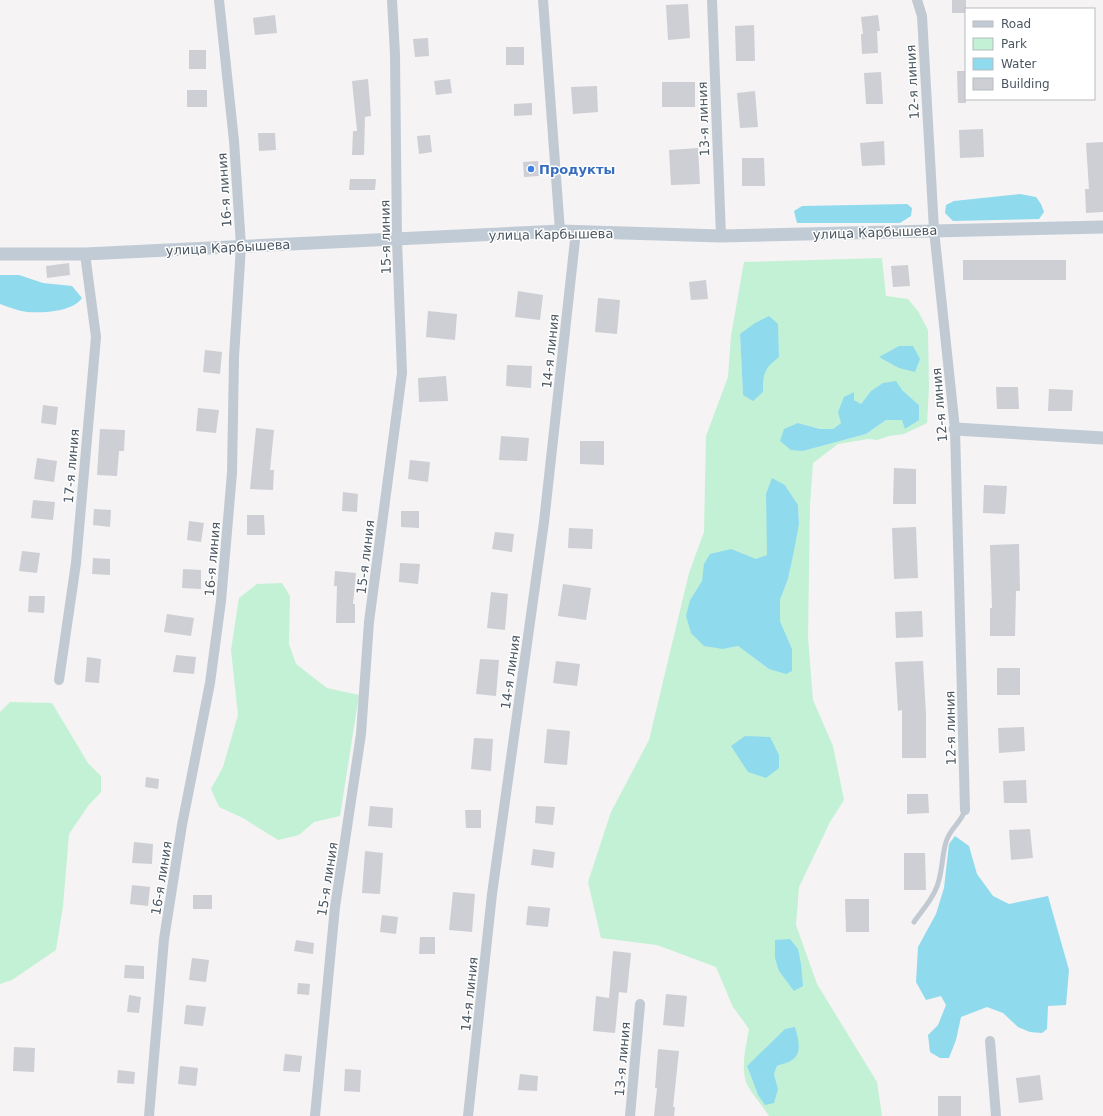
<svg xmlns="http://www.w3.org/2000/svg" width="1103" height="1116" font-family="'DejaVu Sans',sans-serif">
	<rect width="100%" height="100%" fill="#f5f3f3"/>
	<path fill="#c3f1d5" fill-rule="evenodd" d="M882,258L886,296L908,299L918,311L928,330L929,387L927,423L904,434L889,436L877,440L868,439L838,444L813,463L810,505L808,637L813,700L833,746L844,800L830,822L799,887L796,925L817,984L877,1082L882,1116H769C763,1106 755,1098 749,1088C739,1071 746,1048 749,1029L733,1007L716,967L657,945L601,938L588,882L611,812L649,740L689,573L704,532L706,436L728,377L731,336L744,262ZM740,334L769,365L763,374L743,395ZM902,390L919,405L906,429L902,420H886L866,434L803,451L798,423L820,429H833L841,423L854,392V400L861,404L871,391ZM785,485L798,505L799,524L788,579L780,600V621L792,649L769,669L738,646L723,649L690,600L702,581L767,555L768,537ZM760,1055L792,1060L777,1066L774,1074L778,1089L758,1095L747,1066Z
		M282,583L290,596L289,644L296,664L327,688L359,695L340,816L314,822L299,835L278,840L243,818L219,807L211,789L223,767L238,715L231,650L239,598L257,584Z
		M10,702L52,703L88,763L101,776V792L88,806L69,834L63,906L56,950L12,980L0,984V712Z"/>
	<path fill="#90daee" d="M1020,194L1036,197L1041,204L1044,212L1039,219L953,221L945,213L946,205L954,201Z
		M907,204L912,208L911,216L900,223H797L794,211L802,206Z
		M0,275H19L43,283L72,286L82,298C72,312 44,313 27,312C18,311 9,307 0,304Z
		M769,316L778,324L779,357C764,369 763,373 763,392L753,401L743,395L740,334L755,323Z
		M899,346H913L920,359L915,372L899,368L879,357Z
		M896,381L902,390L919,405V420L905,429L902,420H886L866,434L803,451L791,450L780,441L784,429L798,423L820,429H833L841,423L838,412L844,397L854,392V400L861,404L871,391L883,383Z
		M772,478L785,485L798,505L799,524L794,551L788,579L780,600V621L792,649V671L786,674L769,669L738,646L723,649L704,646L691,633L686,616L690,600L702,581L704,564L710,554L731,549L756,559L767,555L766,494Z
		M745,736L770,737L779,755V768L766,778L748,772L731,746Z
		M955,836L969,846L977,874L993,896L1009,904L1048,896L1069,970L1066,1005L1048,1006L1047,1029L1042,1033L1030,1032L1018,1027L1003,1013L987,1007L961,1017L956,1040L949,1058H940L930,1052L928,1035L938,1025L946,1005L941,996L926,1000L916,982L918,947L936,914L944,888L949,844Z
		M790,939L798,949L801,964L803,986L794,991L779,971L775,958V940Z
		M795,1027C798,1038 803,1053 792,1060C788,1063 781,1064 777,1066L774,1074L778,1089L774,1103L765,1105L758,1095L747,1066L785,1029Z"/>
	<path fill="#cdcfd5" d="M952,0H966V13H952Z
		M688,4L690,38L668,40L666,5Z
		M275,15L277,33L255,35L253,18Z
		M878,15L880,31H877L878,53L862,54L861,34H863L861,17Z
		M754,25L755,61H736L735,26Z
		M428,38L429,56L415,57L413,39Z
		M506,47H524V65H506Z
		M189,50H206V69H189Z
		M957,71H966V103H958Z
		M881,72L883,104H866L864,73Z
		M368,79L371,116L365,117L364,155H352L353,131H357L352,81Z
		M450,79L452,93L436,95L434,81Z
		M662,82H695V107H662Z
		M597,86L598,112L573,114L571,87Z
		M187,90H207V107H187Z
		M755,91L758,127L740,128L737,93Z
		M532,103V115L514,116V104Z
		M983,129L984,157L960,158L959,130Z
		M258,133H275L276,150L259,151Z
		M430,135L432,152L419,154L417,136Z
		M884,141L885,165L862,166L860,143Z
		M1103,142V212L1086,213L1085,189H1089L1086,143Z
		M698,148L700,184L671,185L669,150Z
		M742,158H764L765,186H742Z
		M538,161L539,176L524,177L523,162Z
		M350,179H376L375,190H349Z
		M963,260H1066V280H963Z
		M69,263L70,275L47,278L46,266Z
		M908,265L910,286L893,287L891,266Z
		M706,280L708,299L691,300L689,282Z
		M518,291L543,295L540,320L515,317Z
		M598,298L620,300L617,334L595,332Z
		M428,311L457,314L455,340L426,337Z
		M205,350L222,352L220,374L203,372Z
		M507,365L532,366L531,388L506,386Z
		M446,376L448,401L419,402L418,378Z
		M996,387H1018L1019,409H997Z
		M1049,389L1073,390L1072,411H1048Z
		M43,405L58,407L56,425L41,423Z
		M198,408L219,410L216,433L196,431Z
		M256,428L274,430L270,470H274L273,490L250,489Z
		M100,429L125,430L124,451H119L117,476L97,475Z
		M501,436L529,438L527,461L499,460Z
		M580,441H604V465L580,464Z
		M37,458L57,461L54,482L34,479Z
		M410,460L430,462L428,482L408,479Z
		M894,468L916,469V504H893Z
		M984,485L1007,486L1005,514L983,513Z
		M343,492L358,494L357,512L342,511Z
		M33,500L55,502L53,520L31,518Z
		M94,509L111,510L110,527L93,525Z
		M401,511H419V528L401,527Z
		M247,515H264L265,535H247Z
		M189,521L204,523L201,542L187,540Z
		M916,527L918,578L894,579L892,528Z
		M569,528L593,529L592,549L568,548Z
		M495,532L514,534L512,552L492,549Z
		M1019,544L1020,591H1016L1015,636H990V608H992L990,545Z
		M22,551L40,553L37,573L19,571Z
		M93,558L110,559V575L92,574Z
		M400,563L420,564L418,584L399,582Z
		M183,569L201,570V589L182,588Z
		M335,571L356,573L353,604H355V623H336L337,586H334Z
		M563,584L591,588L586,620L558,616Z
		M491,592L508,594L505,630L487,628Z
		M29,596H45L44,613L28,612Z
		M922,611L923,637L896,638L895,612Z
		M167,614L194,618L191,636L164,632Z
		M176,655L196,657L194,674L173,672Z
		M87,657L101,659L99,683L85,682Z
		M480,659L499,660L496,696L476,694Z
		M556,661L580,664L577,686L553,683Z
		M923,661L926,714V758H902V710L898,711L895,662Z
		M997,668H1020V695H997Z
		M1024,727L1025,751L999,753L998,728Z
		M547,729L570,731L567,765L544,763Z
		M474,738L493,739L491,771L471,769Z
		M146,777L159,779L158,789L145,787Z
		M1026,780L1027,803H1004L1003,781Z
		M907,794H928L929,813L907,814Z
		M370,806L393,808L392,828L368,826Z
		M536,806L555,807L553,825L535,823Z
		M465,810H481V828H466Z
		M1030,829L1033,858L1011,860L1009,830Z
		M134,842L153,844L152,864L132,863Z
		M533,849L555,852L553,868L531,865Z
		M365,851L383,853L380,894L362,893Z
		M904,853H925L926,890H904Z
		M132,885L150,887L148,906L130,904Z
		M453,892L475,894L472,932L449,930Z
		M193,895H212V909H193Z
		M845,899H869V932H846Z
		M528,906L550,908L548,927L526,925Z
		M382,915L398,917L396,934L380,932Z
		M420,937H435V954H419Z
		M296,940L314,943L313,954L294,951Z
		M613,951L631,953L627,993L619,992L615,1033L593,1031L596,996L609,998Z
		M192,958L209,960L206,982L189,980Z
		M125,965L144,966V979L124,978Z
		M298,983L310,984L309,995L297,994Z
		M666,994L687,996L684,1027L663,1025Z
		M129,995L141,997L139,1013L127,1012Z
		M186,1005L206,1007L203,1026L184,1024Z
		M14,1047L35,1048L34,1072L13,1071Z
		M658,1049L679,1051L673,1107H675L674,1116H654L657,1088H655Z
		M285,1054L302,1056L300,1072L283,1071Z
		M180,1066L198,1068L196,1086L178,1084Z
		M345,1069L361,1070L360,1092L344,1091Z
		M118,1070L135,1072L134,1084L117,1083Z
		M520,1074L538,1076L537,1091L518,1090Z
		M1040,1075L1043,1100L1019,1103L1016,1078Z
		M938,1096H961V1116H938Z"/>
	<g fill="none" stroke-linecap="round" stroke-linejoin="round">
		<path stroke="#c1cad2" stroke-width="5" d="M914,922C921,912 930,902 935,891C943,876 941,858 946,842C950,828 961,823 965,810"/>
		<path stroke="#c1cad2" stroke-width="10" d="M543,0L560,231
			M712,0L721,236
			M917,0L922,16L934,230L955,429L965,810
			M59,680L76,563L96,337L85,254
			M990,1041L996,1116
			M149,1116L164,939L182,825L210,683L221,601L232,473L234,357L241,246L234,141L219,0
			M315,1116L335,907L361,734L369,622L402,373L397,240L395,54L392,0
			M468,1116L492,894L544,522L576,231
			M630,1116L640,1004"/>
		<path stroke="#c1cbd6" stroke-width="13" d="M0,254H85L560,231L721,236L1103,227
			M955,429L1103,438"/>
	</g>
	<circle fill="#3f7fe0" stroke="#fff" stroke-width="1.5" cx="531" cy="169" r="4"/>
	<g text-anchor="middle" stroke-width="3" stroke-linejoin="round" paint-order="stroke">
		<g font-size="13" fill="#4a5661" stroke="#fff">
			<text transform="translate(912 82) rotate(-93)" y="5">12-я линия</text>
			<text transform="translate(703 119) rotate(-92)" y="5">13-я линия</text>
			<text transform="translate(224 190) rotate(-94)" y="5">16-я линия</text>
			<text transform="translate(875 232) rotate(-2)" y="5">улица Карбышева</text>
			<text transform="translate(551 234) rotate(-1)" y="5">улица Карбышева</text>
			<text transform="translate(385 237) rotate(-91)" y="5">15-я линия</text>
			<text transform="translate(228 247) rotate(-3)" y="5">улица Карбышева</text>
			<text transform="translate(550 351) rotate(-84)" y="5">14-я линия</text>
			<text transform="translate(939 405) rotate(-95)" y="5">12-я линия</text>
			<text transform="translate(71 466) rotate(-85)" y="5">17-я линия</text>
			<text transform="translate(365 557) rotate(-83)" y="5">15-я линия</text>
			<text transform="translate(212 559) rotate(-85)" y="5">16-я линия</text>
			<text transform="translate(510 672) rotate(-82)" y="5">14-я линия</text>
			<text transform="translate(950 728) rotate(-91)" y="5">12-я линия</text>
			<text transform="translate(161 878) rotate(-81)" y="5">16-я линия</text>
			<text transform="translate(327 879) rotate(-81)" y="5">15-я линия</text>
			<text transform="translate(469 994) rotate(-84)" y="5">14-я линия</text>
			<text transform="translate(622 1059) rotate(-85)" y="5">13-я линия</text>
		</g>
		<g font-size="13" font-weight="bold" fill="#366cbe" stroke="#fff" text-anchor="start">
			<text x="539" y="174">Продукты</text>
		</g>
	</g>
	<rect x="965" y="8" width="130" height="92" fill="#ffffff" stroke="#b7bbc0"/>
	<rect x="973" y="21" width="20" height="6" fill="#c1cbd6" stroke="#b7bbc0"/>
	<text x="1001" y="28" font-size="12" fill="#4a5661">Road</text>
	<rect x="973" y="38" width="20" height="12" fill="#c3f1d5" stroke="#b7bbc0"/>
	<text x="1001" y="48" font-size="12" fill="#4a5661">Park</text>
	<rect x="973" y="58" width="20" height="12" fill="#90daee" stroke="#b7bbc0"/>
	<text x="1001" y="68" font-size="12" fill="#4a5661">Water</text>
	<rect x="973" y="78" width="20" height="12" fill="#cdcfd5" stroke="#b7bbc0"/>
	<text x="1001" y="88" font-size="12" fill="#4a5661">Building</text>
</svg>
